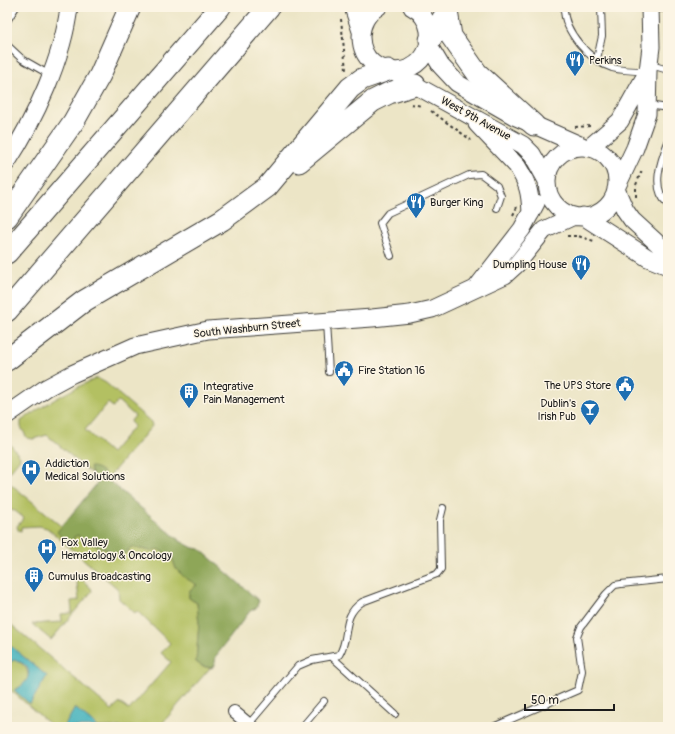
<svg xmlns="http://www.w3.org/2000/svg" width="675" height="734" font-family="Pangolin,sans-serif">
	<rect width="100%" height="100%" fill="#fcf5e5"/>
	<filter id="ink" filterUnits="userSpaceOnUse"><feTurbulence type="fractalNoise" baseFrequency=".025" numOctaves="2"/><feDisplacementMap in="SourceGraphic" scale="8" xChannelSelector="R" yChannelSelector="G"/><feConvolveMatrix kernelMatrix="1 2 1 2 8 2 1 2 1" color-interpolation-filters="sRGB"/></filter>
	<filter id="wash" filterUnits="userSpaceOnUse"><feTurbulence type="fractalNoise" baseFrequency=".012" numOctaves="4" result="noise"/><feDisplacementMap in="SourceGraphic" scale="16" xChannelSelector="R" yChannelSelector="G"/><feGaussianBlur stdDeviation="0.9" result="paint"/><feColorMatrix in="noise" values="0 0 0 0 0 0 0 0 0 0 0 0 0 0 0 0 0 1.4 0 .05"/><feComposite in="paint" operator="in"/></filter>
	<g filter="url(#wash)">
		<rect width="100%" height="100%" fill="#ece5c6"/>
		<path fill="#b3c062" stroke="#686e3f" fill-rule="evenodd" d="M97,378L106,383L151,422L152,426L107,479L90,467L92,474L47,435L33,439L27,438L21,427V421C45,404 70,390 97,378ZM118,401L135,416L130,422L134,426L111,453L85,430L108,403L113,407Z
			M7,440L20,457L19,460L7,475Z
			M7,481L74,536L78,535L82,540L120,555L126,553L131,547L151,551L158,549L172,557L176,569L197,585L189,591V598L197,603L199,623L196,662L202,666L210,668L159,727H98L75,708L64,727H53L7,687V664L14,660C24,663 28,668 28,678L25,685L14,690L47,676L7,643V621L112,710L120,703L129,710L171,662L161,653L170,643L137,611L135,613L119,599L118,589L47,528L39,526L21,527V531L18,530L17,526L24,518L15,511L10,510L7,507Z
			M76,574L91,588L92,591L51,640L32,624L62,622L61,614L72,613L71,601L79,600Z"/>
		<path fill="#8ea658" stroke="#55613a" d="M90,467C98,467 105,472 107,479L180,541L193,548L200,549L259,601L256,608L250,611L216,656L215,663L212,668L202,666L196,662L199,623L197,603L189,598V591L197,585L184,577L176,569L172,557L158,549L151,551L131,547L126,553L120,555L82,540L78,535L74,537L73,545H69L57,532L99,481L92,474Z"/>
		<path fill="#41b1bc" stroke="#2e666c" d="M7,643L47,676L30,704L14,690C31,683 36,665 14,660L7,664Z
			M75,708L98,727H64Z"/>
	</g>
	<g filter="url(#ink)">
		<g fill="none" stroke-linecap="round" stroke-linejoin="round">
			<defs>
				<path id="lane" d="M564,7C563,31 590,61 612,68C623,71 635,71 646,71
					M652,9L668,8
					M7,21L16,7
					M7,45L22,59L50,75
					M597,59L602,36L601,7
					M651,65L668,70
					M648,105L668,108
					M668,142C661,160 650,189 668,204
					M391,256L380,223L388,213L469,175L481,174L497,186L501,196L497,208
					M326,323L329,372
					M332,657L395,714
					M248,725L298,666L312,660L339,655C351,637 340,617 362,602L437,574L441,569L440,520L443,508
					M302,727L324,701
					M493,727L578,690L582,671L577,637L581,627L606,594L615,585L621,584L668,579"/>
				<path id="street" d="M234,712L252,727"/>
				<path id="secondary" d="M353,7L361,31
					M378,7C367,13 361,25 361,37C362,84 434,82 429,31C428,22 421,11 412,7
					M429,46L441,66L457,83L514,116L582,146
					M394,71L415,85L523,145L532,154L546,179
					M477,124L517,166C528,184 530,191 531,213
					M590,147L620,121L647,73
					M547 182a35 35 0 1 1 70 0a35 35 0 1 1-70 0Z
					M7,162C35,119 63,58 69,7
					M617,186L635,148L647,114L648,71L651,47L650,7
					M616,189L625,210L632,220L668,253
					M583,216L648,258L668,266
					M477,287L522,229L536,203
					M7,415L46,388L72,374L135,346L208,330L372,318L410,314L432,309L505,275L516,265L544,230L574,216"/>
				<path id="highway" d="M447,11L451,36L477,73L534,125
					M430,40L449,8
					M299,162L373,101L389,93L415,85
					M7,217L74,121L100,75L130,7
					M7,253L220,7
					M7,311L269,7
					M7,360L84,301L222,220L267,187L350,88L362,79L388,70"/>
			</defs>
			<use href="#lane" stroke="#3b3a36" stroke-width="8"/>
			<use href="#street" stroke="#3b3a36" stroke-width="14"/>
			<use href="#secondary" stroke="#3b3a36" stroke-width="19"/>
			<use href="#highway" stroke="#3b3a36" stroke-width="23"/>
			<path stroke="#3b3a36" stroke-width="2" stroke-dasharray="3 3" stroke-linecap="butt" d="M341,19L346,70
				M411,104L422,106
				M431,111L471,140
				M575,127L591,126
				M636,197V185L642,170
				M513,215L517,207
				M567,236H578L594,241"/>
			<use href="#lane" stroke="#fff" stroke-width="6"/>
			<use href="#street" stroke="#fff" stroke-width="12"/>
			<use href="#secondary" stroke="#fff" stroke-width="17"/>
			<use href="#highway" stroke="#fff" stroke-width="21"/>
		</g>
	</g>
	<defs>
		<symbol id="restaurant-pin" viewBox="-11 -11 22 30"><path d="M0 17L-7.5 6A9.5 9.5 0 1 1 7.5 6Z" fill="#1f6fb2" stroke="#fcf5e5"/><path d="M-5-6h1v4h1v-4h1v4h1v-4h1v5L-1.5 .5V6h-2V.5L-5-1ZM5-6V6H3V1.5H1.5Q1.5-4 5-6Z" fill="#fff"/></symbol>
		<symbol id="civic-pin" viewBox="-11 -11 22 30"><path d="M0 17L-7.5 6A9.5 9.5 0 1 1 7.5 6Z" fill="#1f6fb2" stroke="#fcf5e5"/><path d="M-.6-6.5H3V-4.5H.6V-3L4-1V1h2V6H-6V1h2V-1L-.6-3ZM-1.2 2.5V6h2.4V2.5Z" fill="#fff"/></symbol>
		<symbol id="building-pin" viewBox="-11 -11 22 30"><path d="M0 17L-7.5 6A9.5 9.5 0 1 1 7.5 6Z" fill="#1f6fb2" stroke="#fcf5e5"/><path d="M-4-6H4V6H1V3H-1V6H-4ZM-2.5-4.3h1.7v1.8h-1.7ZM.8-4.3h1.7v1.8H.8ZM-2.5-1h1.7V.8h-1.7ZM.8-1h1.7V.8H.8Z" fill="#fff"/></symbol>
		<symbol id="bar-pin" viewBox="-11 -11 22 30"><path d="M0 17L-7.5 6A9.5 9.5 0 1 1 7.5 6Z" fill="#1f6fb2" stroke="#fcf5e5"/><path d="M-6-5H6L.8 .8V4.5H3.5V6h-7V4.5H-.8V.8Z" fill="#fff"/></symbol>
		<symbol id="hospital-pin" viewBox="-11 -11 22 30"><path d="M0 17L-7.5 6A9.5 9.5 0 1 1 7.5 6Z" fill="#1f6fb2" stroke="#fcf5e5"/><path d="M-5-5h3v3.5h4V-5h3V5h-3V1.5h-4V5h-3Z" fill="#fff"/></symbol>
	</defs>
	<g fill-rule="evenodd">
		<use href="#restaurant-pin" x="564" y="49" width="22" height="30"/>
		<use href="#restaurant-pin" x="405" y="191" width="22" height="30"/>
		<use href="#restaurant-pin" x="570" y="253" width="22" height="30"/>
		<use href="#civic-pin" x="333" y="359" width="22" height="30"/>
		<use href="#civic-pin" x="614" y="374" width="22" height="30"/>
		<use href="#building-pin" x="178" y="381" width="22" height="30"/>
		<use href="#bar-pin" x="579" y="398" width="22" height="30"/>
		<use href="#hospital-pin" x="20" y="458" width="22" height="30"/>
		<use href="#hospital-pin" x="36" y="537" width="22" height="30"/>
		<use href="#building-pin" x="23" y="565" width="22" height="30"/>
	</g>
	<g text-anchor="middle" stroke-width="3" stroke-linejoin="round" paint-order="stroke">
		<g font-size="11" fill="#1c1c1c" stroke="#fcf5e5" text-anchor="start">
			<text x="589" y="64">Perkins</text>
			<text x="430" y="206">Burger King</text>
			<text x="567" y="268" text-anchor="end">Dumpling House</text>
			<text x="358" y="374">Fire Station 16</text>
			<text x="611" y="389" text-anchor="end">The UPS Store</text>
			<text x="203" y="390">Integrative<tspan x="203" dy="13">Pain Management</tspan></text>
			<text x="576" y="407" text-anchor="end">Dublin's<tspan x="576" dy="13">Irish Pub</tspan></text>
			<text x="45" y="467">Addiction<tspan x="45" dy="13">Medical Solutions</tspan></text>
			<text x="61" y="546">Fox Valley<tspan x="61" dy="13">Hematology &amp; Oncology</tspan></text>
			<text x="48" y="580">Cumulus Broadcasting</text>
		</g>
		<g font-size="11" fill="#1c1c1c" stroke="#fcf5e5">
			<text transform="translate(476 118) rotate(29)" y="4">West 9th Avenue</text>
			<text transform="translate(247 328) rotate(-6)" y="4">South Washburn Street</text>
		</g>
	</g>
	<rect width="675" height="734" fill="none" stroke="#fcf5e5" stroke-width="24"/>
	<path d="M525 704v6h89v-6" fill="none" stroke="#1c1c1c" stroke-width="2"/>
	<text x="531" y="704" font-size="12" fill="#1c1c1c" stroke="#fcf5e5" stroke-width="3" paint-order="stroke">50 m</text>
</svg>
